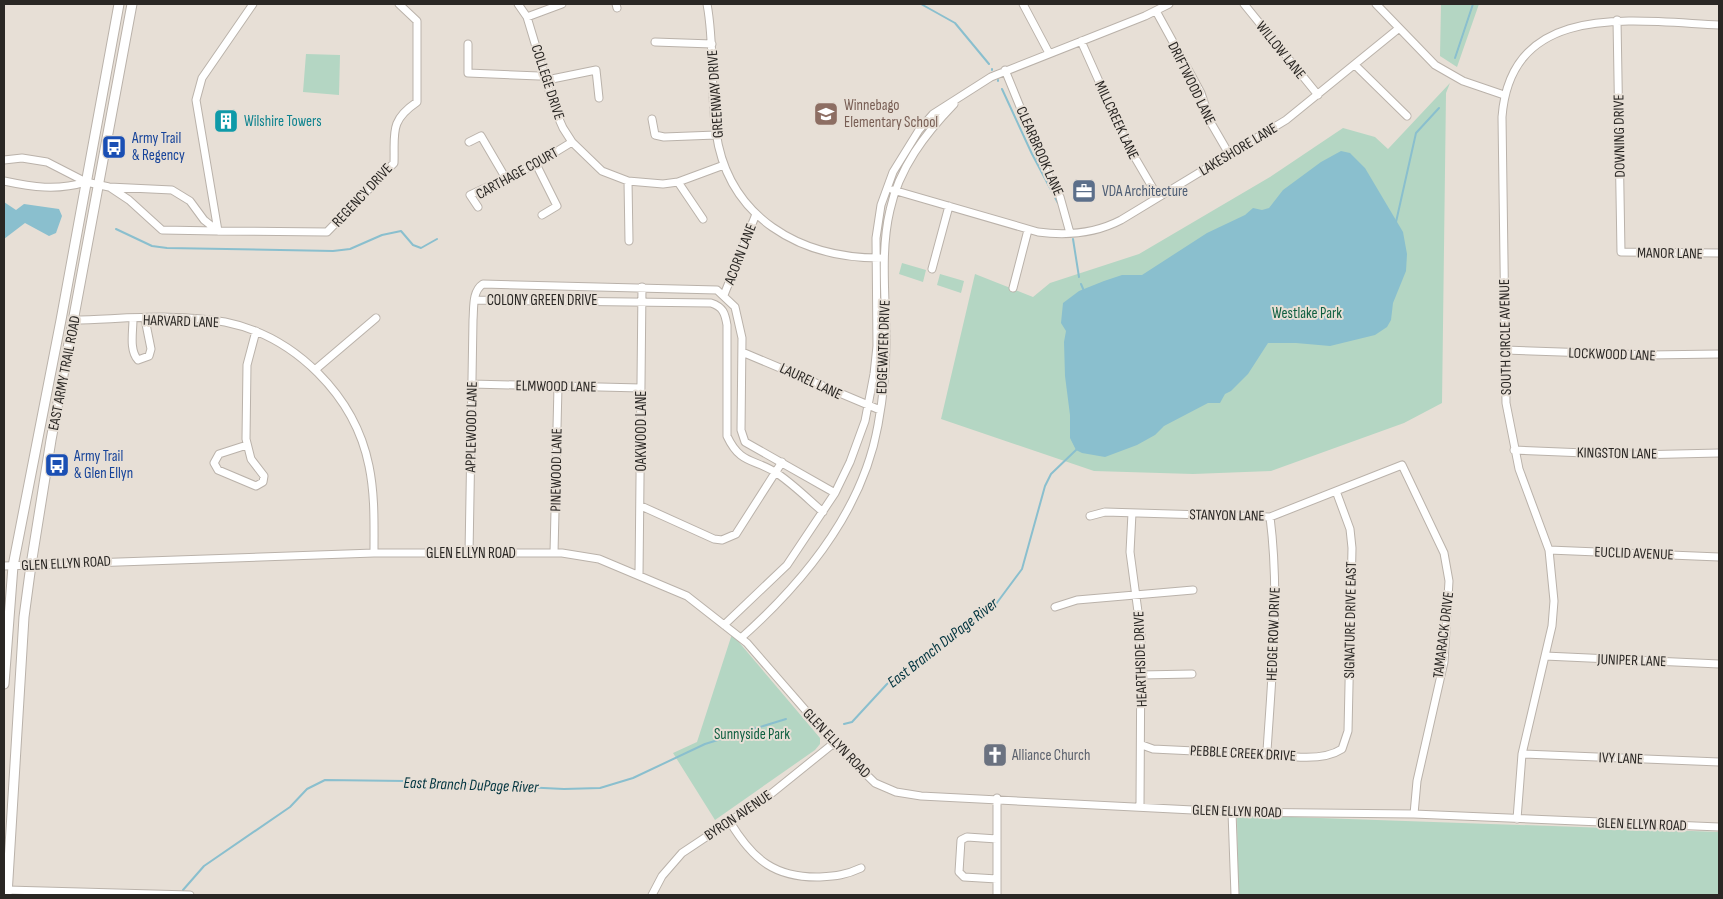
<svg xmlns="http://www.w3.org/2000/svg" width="1723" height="899" font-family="'Sofia Sans Condensed',sans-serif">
	<rect width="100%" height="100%" fill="#e7dfd6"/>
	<path fill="#b4d6c3" d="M1441,4H1479L1457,67L1440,56Z
		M306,54L340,55L339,95L303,92Z
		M1450,83L1446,93L1442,403L1404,423L1271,471L1193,474L1094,471L941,419L975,274L1033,297L1050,283L1139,254L1270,177L1343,128L1375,137L1388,149Z
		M902,263L926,270L923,282L899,274Z
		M940,274L964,281L961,293L937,285Z
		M732,634L820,738V744L815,750L715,820L673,753L697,742Z
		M1237,815L1719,832V895H1238Z"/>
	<path fill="#8abfce" d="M1341,151L1350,153L1365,168L1403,232L1407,254L1406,271L1393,303L1391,320L1387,327L1375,335L1330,346L1296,343H1268L1248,374L1231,391L1225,394L1220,403H1208L1164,426L1155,435L1137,445L1105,457L1082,453L1076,450L1070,438V415L1065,376L1064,342L1066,331L1061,323L1063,303L1079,291L1104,281L1122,275H1142L1207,233L1245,215L1253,208L1262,210L1269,208L1283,190L1321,162Z
		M4,202L16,210L24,204L59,209L62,216L56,233L49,236L25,223L4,239Z"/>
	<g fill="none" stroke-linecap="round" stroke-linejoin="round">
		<path stroke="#8abfce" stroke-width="2" d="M921,4L955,23L989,64
			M1455,58L1473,4
			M992,69V70
			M998,80V81
			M1002,89L1032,154L1058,203
			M1396,222L1416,133L1439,108
			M116,229L152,246L167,248L333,251L350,249L382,235L401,231L413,245L421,248L437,239
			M1073,239L1079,277
			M1081,284L1084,291
			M844,724L852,722L887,684L996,604L1022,569L1045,486L1051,474L1076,450
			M183,890L204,866L290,807L307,789L325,780L405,781L564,789L600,788L633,778L705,744L786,719"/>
		<defs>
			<path id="minor" d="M253,4L202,78L196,100L218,231L327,232L394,163C395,133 389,121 417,102V21L399,4
				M518,4L527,17L555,110L563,128L572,142L602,171L628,181L663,184L678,182L724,165
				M616,4L617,8
				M707,4C715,46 710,90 716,132C728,218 800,258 880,258
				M1023,4L1049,53
				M1244,4L1318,95
				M1376,4L1435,65L1463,81L1504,95
				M1156,11L1201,93L1211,123L1229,154
				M527,17L562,4
				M1617,20L1621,252L1719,253
				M1081,41L1127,144L1158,197
				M655,42L712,44
				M468,44V73L539,76L546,75
				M1355,65L1407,116
				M1005,70L1045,168L1060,197L1070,233
				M547,80L596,70L599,98
				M652,119L655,135L664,137L716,135
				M469,142L481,136L505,177
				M4,160L22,158L47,162L86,182L109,187L172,190L190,201L204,220L218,231
				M536,164L557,206L542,215
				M4,181C32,187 57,191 86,182
				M628,181L629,241
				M678,182L703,219
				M111,188L129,200L162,230L217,231
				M893,190L1038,232C1067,236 1094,234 1121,220L1286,120L1398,29
				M478,207L470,195L536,164L572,142
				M932,269L949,206
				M1013,288L1028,230
				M724,295L756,214
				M475,300L711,303C723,307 725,313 727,325V436C741,466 755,458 778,474C794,485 808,499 823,512
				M133,319C133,332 129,350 138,360L149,356L151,349L145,319
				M74,320C123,319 176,313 225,322C295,336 355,396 369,466C375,495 374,524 374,553
				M1505,350L1649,355L1719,354
				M742,352L880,410
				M316,369L376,318
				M471,384L641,388
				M247,445L219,454L214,463L218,470L256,486L263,482L264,476L251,459L246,439L247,365L256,331
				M1514,450L1634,455L1719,453
				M641,506L714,539L722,540L736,534L782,462
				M1132,513L1130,552L1141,634L1140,806
				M1090,516L1105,512L1270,517L1402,465L1444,553L1449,581L1444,662L1417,781L1414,814
				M1549,550L1719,557
				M554,553L558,386
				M469,554L473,320C474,308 472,291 483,284L717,290L735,307L742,338L741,430L745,442L835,493
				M4,566L374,553H562L599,559L687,596L747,643L834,743L875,783L896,792L921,796L1232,812L1414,814L1719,827
				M639,575L642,287
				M1055,607L1077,600L1193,590
				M724,625L787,565L835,493L850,462L865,421L874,374L877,346L876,238L881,205L893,172L919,130L933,114L991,77L1145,16L1169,4
				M741,638C804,582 863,510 878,425C883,398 886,370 886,342C886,298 880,252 890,210C899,168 925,134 954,104
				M1545,656L1719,664
				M1141,675L1192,674
				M1142,745L1153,749L1257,754C1266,751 1270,753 1280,755C1299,758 1325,760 1342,749L1348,731L1352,548L1350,529L1336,491
				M1267,751C1272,673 1280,595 1270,517
				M1522,754L1719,762
				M1232,812L1235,895
				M1517,819L1522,754L1552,626L1554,601L1549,550L1519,469L1506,403L1502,117C1511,0 1633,21 1719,25
				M730,822C753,860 775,878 820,877C836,876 846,875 861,868
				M997,839L967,837L961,840L959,872L964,877L997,879
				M7,890L190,895
				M652,895L662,876L682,853L772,793L834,743
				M997,895V798"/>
			<path id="major" d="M4,684L13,566L61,320L119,4
				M7,895L24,617L31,565L51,440L132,4"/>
		</defs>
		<use href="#minor" stroke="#bab2aa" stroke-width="9"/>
		<use href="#major" stroke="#bab2aa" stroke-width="11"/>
		<use href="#minor" stroke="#fff" stroke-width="7"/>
		<use href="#major" stroke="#fff" stroke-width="9"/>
	</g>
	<defs>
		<symbol id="school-square" viewBox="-11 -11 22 22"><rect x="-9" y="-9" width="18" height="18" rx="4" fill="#8d6e63" stroke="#e7dfd6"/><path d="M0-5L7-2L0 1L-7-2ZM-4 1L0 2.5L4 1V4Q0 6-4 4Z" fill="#fff"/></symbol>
		<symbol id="building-square" viewBox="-11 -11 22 22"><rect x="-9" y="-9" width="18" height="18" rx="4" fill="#0f9aa8" stroke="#e7dfd6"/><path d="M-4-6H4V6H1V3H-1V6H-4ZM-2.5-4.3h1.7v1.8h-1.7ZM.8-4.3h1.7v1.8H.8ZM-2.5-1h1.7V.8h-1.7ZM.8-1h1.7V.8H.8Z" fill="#fff"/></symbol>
		<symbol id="bus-square" viewBox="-11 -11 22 22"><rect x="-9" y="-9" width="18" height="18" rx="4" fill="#1a4fb4" stroke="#e7dfd6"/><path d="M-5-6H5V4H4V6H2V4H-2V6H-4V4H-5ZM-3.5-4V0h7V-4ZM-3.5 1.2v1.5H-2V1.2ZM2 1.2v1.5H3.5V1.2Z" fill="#fff"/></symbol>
		<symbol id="office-square" viewBox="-11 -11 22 22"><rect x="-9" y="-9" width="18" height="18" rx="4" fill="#5c6f8a" stroke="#e7dfd6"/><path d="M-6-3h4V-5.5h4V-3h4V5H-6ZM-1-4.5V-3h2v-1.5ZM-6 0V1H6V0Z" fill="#fff"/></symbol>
		<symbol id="church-square" viewBox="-11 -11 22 22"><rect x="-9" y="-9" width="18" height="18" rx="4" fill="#6b7280" stroke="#e7dfd6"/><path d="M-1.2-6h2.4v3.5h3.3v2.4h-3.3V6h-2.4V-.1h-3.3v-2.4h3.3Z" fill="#fff"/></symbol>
	</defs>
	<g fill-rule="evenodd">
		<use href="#school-square" x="812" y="100" width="28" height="28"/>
		<use href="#building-square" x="212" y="107" width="28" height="28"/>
		<use href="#bus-square" x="100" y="133" width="28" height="28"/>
		<use href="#office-square" x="1070" y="177" width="28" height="28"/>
		<use href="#bus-square" x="43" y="451" width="28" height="28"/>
		<use href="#church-square" x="981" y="741" width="28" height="28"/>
	</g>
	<g text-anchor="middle" stroke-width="4" stroke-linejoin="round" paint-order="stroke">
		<g font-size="15" fill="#2a2724" stroke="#e7dfd6">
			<text transform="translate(1281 50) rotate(51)" y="5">WILLOW LANE</text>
			<text transform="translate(548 82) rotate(72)" y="5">COLLEGE DRIVE</text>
			<text transform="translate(1192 83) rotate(64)" y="5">DRIFTWOOD LANE</text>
			<text transform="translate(715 94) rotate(-94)" y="5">GREENWAY DRIVE</text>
			<text transform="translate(1117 120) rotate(65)" y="5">MILLCREEK LANE</text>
			<text transform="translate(1619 136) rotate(-91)" y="5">DOWNING DRIVE</text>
			<text transform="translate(1238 149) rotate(-31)" y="5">LAKESHORE LANE</text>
			<text transform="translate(1040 151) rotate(66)" y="5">CLEARBROOK LANE</text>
			<text transform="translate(517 173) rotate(-29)" y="5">CARTHAGE COURT</text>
			<text transform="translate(362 195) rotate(-47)" y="5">REGENCY DRIVE</text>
			<text transform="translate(1670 253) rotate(1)" y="5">MANOR LANE</text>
			<text transform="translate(740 254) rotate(-69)" y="5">ACORN LANE</text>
			<text x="542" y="305">COLONY GREEN DRIVE</text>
			<text transform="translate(181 321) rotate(2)" y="5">HARVARD LANE</text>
			<text transform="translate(1505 337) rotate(-91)" y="5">SOUTH CIRCLE AVENUE</text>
			<text transform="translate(883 347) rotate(-88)" y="5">EDGEWATER DRIVE</text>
			<text transform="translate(1612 354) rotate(2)" y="5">LOCKWOOD LANE</text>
			<text transform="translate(64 373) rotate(-79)" y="5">EAST ARMY TRAIL ROAD</text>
			<text transform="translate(811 381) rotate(25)" y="5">LAUREL LANE</text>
			<text transform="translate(556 386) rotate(1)" y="5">ELMWOOD LANE</text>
			<text transform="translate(471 427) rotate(-89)" y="5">APPLEWOOD LANE</text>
			<text transform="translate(641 431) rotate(-90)" y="5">OAKWOOD LANE</text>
			<text transform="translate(1617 453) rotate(1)" y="5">KINGSTON LANE</text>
			<text transform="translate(556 470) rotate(-89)" y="5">PINEWOOD LANE</text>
			<text transform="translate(1227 515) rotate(1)" y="5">STANYON LANE</text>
			<text x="471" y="558">GLEN ELLYN ROAD</text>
			<text transform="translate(1634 553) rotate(2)" y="5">EUCLID AVENUE</text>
			<text transform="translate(66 563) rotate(-3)" y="5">GLEN ELLYN ROAD</text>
			<text transform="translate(1350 620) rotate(-89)" y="5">SIGNATURE DRIVE EAST</text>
			<text transform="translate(1273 634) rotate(-88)" y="5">HEDGE ROW DRIVE</text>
			<text transform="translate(1443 635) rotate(-83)" y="5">TAMARACK DRIVE</text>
			<text transform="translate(1140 659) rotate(-92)" y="5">HEARTHSIDE DRIVE</text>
			<text transform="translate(1632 660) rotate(2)" y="5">JUNIPER LANE</text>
			<text transform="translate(837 743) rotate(46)" y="5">GLEN ELLYN ROAD</text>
			<text transform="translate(1243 753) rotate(3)" y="5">PEBBLE CREEK DRIVE</text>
			<text transform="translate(1621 758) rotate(2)" y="5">IVY LANE</text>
			<text transform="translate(1237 811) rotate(2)" y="5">GLEN ELLYN ROAD</text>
			<text transform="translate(738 815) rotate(-34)" y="5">BYRON AVENUE</text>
			<text transform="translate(1642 824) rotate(2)" y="5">GLEN ELLYN ROAD</text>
		</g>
		<g font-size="15" fill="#785e54" stroke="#e7dfd6" text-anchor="start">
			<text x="844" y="110">Winnebago<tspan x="844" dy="17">Elementary School</tspan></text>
		</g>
		<g font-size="15" fill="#0d838f" stroke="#e7dfd6" text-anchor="start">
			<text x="244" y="126">Wilshire Towers</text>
		</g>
		<g font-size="15" fill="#164399" stroke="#e7dfd6" text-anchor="start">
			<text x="132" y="143">Army Trail<tspan x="132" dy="17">&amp; Regency</tspan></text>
			<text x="74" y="461">Army Trail<tspan x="74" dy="17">&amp; Glen Ellyn</tspan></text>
		</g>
		<g font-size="15" fill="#4e5e75" stroke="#e7dfd6" text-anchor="start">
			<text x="1102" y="196">VDA Architecture</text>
		</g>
		<g font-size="15" fill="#0f5f40" stroke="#e7dfd6">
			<text x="1307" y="318">Westlake Park</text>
			<text x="752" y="739">Sunnyside Park</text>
		</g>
		<g font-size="15" fill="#5b616d" stroke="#e7dfd6" text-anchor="start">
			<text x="1012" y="760">Alliance Church</text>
		</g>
		<g font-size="16" font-style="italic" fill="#00333e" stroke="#e7dfd6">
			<text transform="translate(942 642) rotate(-38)" y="6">East Branch DuPage River</text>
			<text transform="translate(471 784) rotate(2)" y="6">East Branch DuPage River</text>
		</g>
	</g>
	<rect width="1723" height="899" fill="none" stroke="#2a2724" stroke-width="10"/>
</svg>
